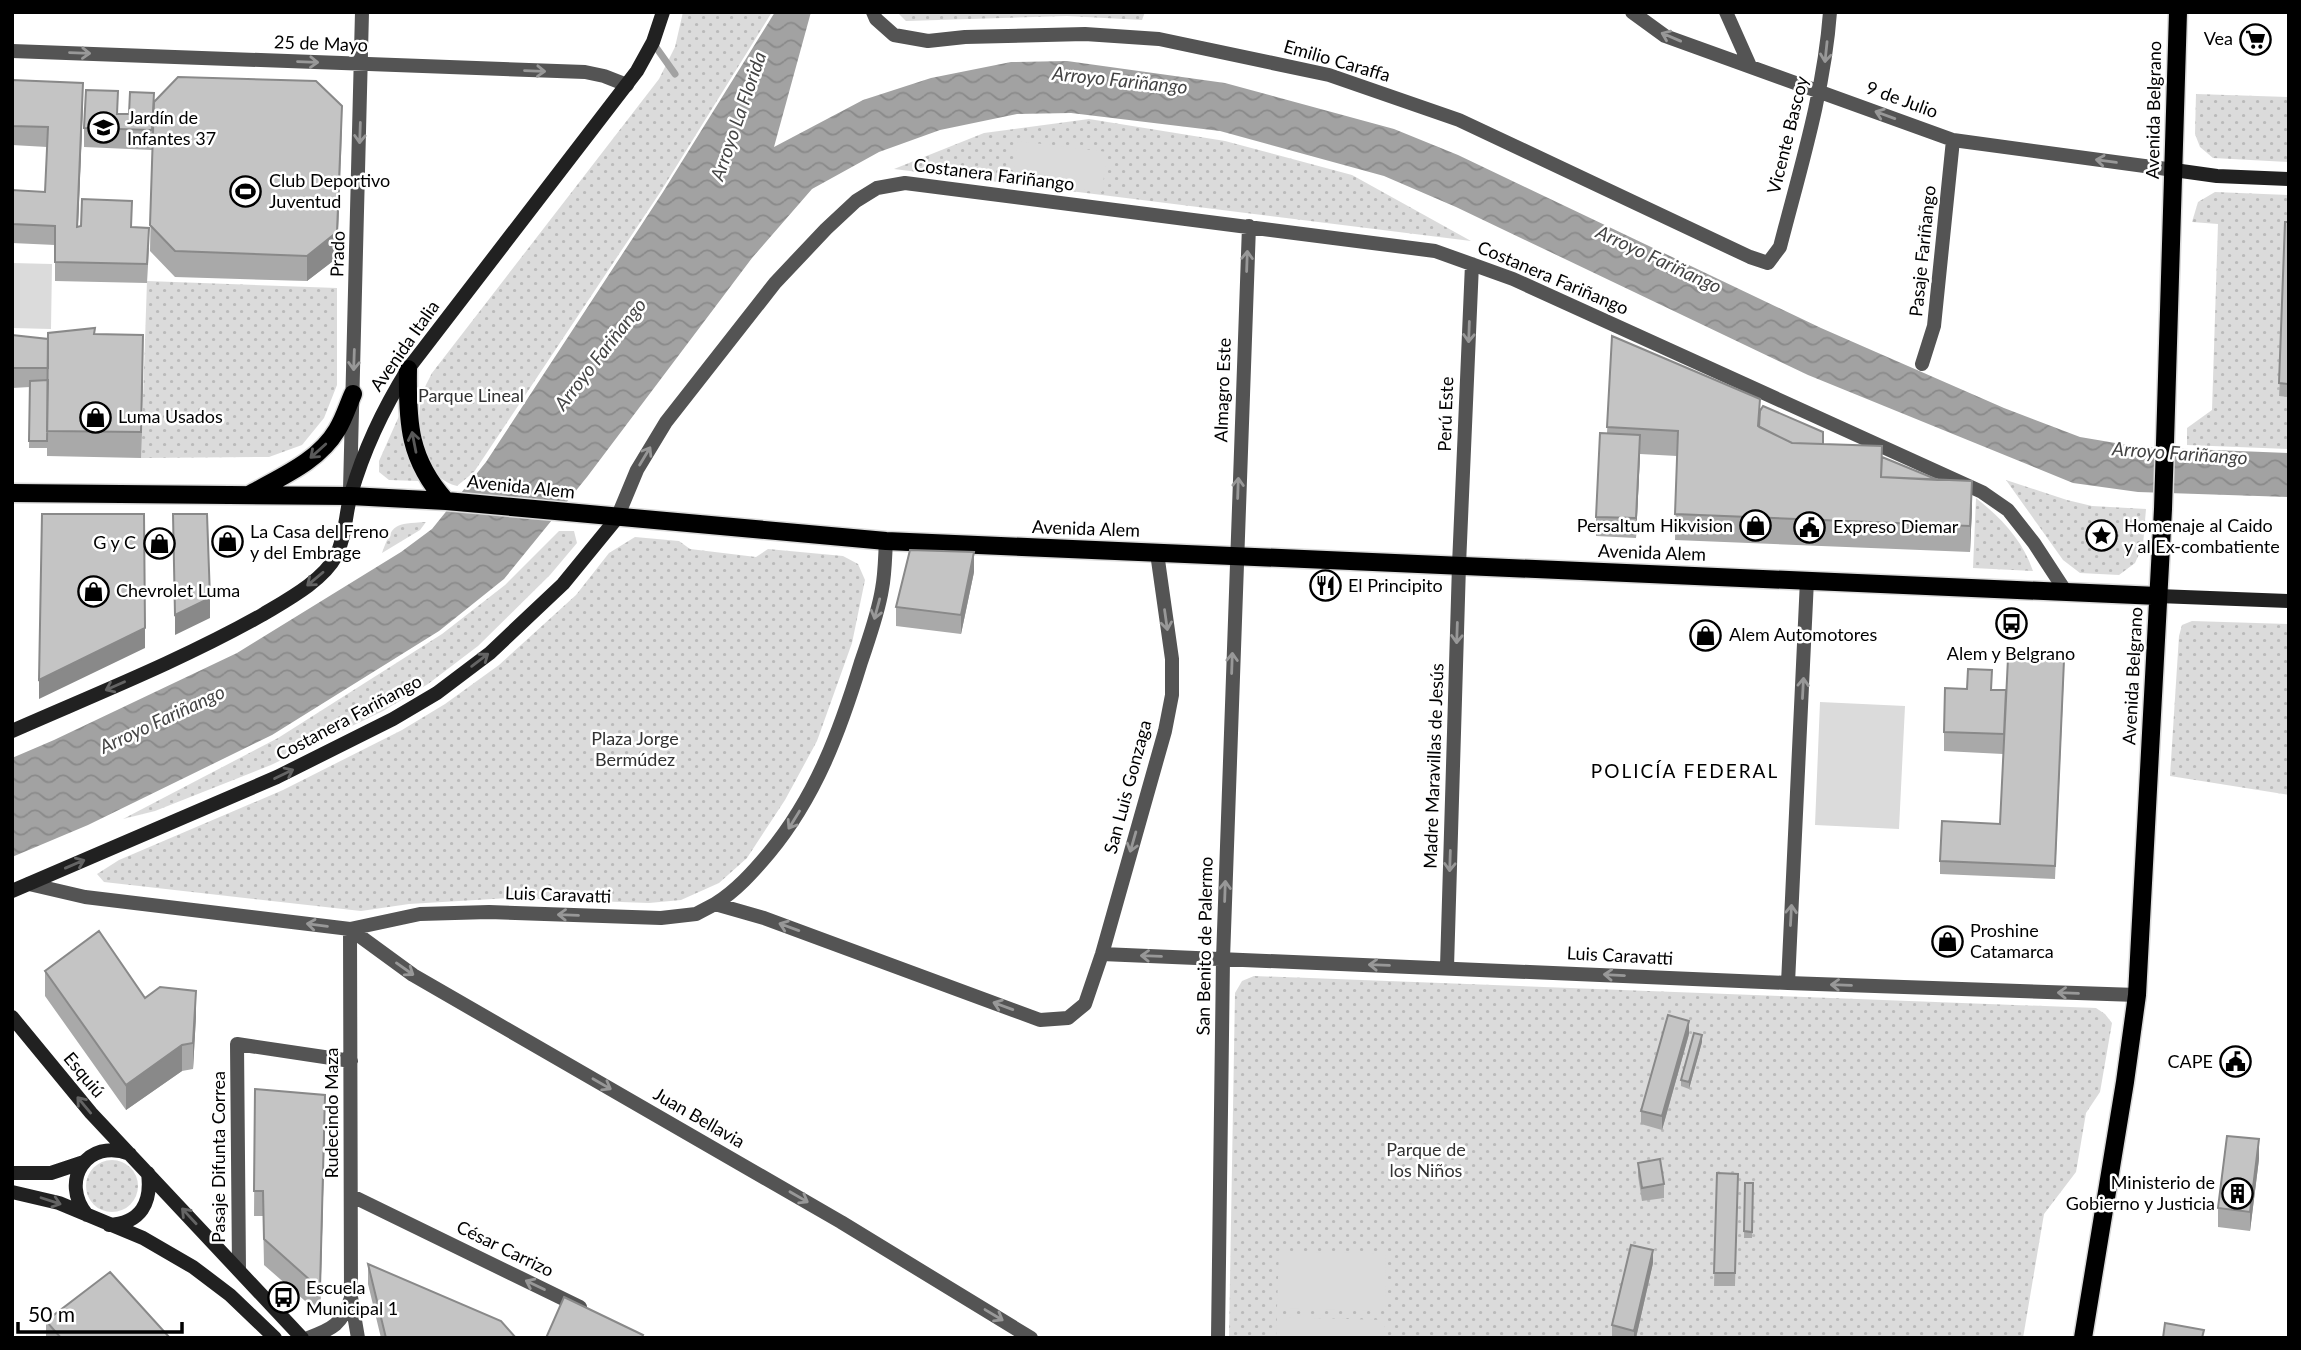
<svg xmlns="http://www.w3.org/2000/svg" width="2301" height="1350" font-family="Lato,sans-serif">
	<defs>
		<pattern id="grass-dots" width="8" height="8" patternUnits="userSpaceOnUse" patternTransform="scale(1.75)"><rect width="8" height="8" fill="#dbdbdb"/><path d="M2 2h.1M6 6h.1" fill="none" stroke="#bababa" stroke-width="1.8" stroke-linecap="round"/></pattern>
		<pattern id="water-waves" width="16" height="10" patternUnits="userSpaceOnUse" patternTransform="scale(1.75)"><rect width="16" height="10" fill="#a2a2a2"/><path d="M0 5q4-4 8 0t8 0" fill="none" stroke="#8a8a8a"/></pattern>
	</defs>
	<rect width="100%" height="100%" fill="#fff"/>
	<path fill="url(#grass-dots)" d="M683,12H772L661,191L474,472L457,486C422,478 416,429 421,398C423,390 428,381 432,373L659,79L675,47Z
		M897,12H1145L1142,20L1067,16L906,21Z
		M2196,94L2289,97V162L2213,158L2200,147L2195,134Z
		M1089,119L1225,141L1352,175L1471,241L894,169L984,133Z
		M2215,192L2289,195V449L2187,445V428L2212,410L2218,224L2192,222L2198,202Z
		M147,281L337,288V385L324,418L302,445L269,457L141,458Z
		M399,416L404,441L419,481L389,480L379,472V461Z
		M2006,480L2067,500L2092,506L2146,509L2143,545L2135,563L2119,575L2080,573L2063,560Z
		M1976,498C2001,518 2022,539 2033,571L1973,568Z
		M426,522L420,530L382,553C393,523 394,524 426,522Z
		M559,531H574L577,543L550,575L478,646L428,684L383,711L271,765L155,811L123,819L278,738L442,634L505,585Z
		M635,537L679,541L690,549L756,557L768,549L843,556L858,564L865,580L852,643L817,741L785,800L747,858L719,883L681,900L649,903L509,898L409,904L361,911L104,882L97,874L119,860L283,790L402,730L445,704L499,665L576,595L609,553Z
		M2192,621L2289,624V795L2170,776L2179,636L2182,625Z
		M1254,976L2096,1008L2105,1014L2112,1023L2100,1092L2086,1113L2076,1172L2044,1214L2023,1338H1229L1235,993L1242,981Z
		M86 1186a26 26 0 1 1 52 0a26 26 0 1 1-52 0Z"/>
	<path fill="#dbdbdb" d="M1018,141L1107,152L1102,192L1013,181Z
		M12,263L52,264L51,329L12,328Z
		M1820,702L1905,706L1899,829L1815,825Z
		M1279,1251L1386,1254L1385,1311L1277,1308Z
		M1277,1317L1384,1320V1338H1276Z"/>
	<path fill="url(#water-waves)" d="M775,12H811L774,147L863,100L931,78L1011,62L1067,61L1225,83L1394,129L1458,155L1821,328L2004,408L2080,437L2139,447L2289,453V497L2138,492L2073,483L1808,375L1456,207L1384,176L1220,131L1071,113L1017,114L940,130L879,152L812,189L752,258L587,477L504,579L439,631L272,735L88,825L12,857V758L54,740L237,653L401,552L432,529L486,462L663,192Z"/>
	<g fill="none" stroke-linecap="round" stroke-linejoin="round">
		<path stroke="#a2a2a2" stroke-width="7" d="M653,43L675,74"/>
		<defs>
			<path id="primary" d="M408,369C407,423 409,460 446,501
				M12,493L350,496L446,501L886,541L2158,596
				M249,495C280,477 318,462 337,430C344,419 348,405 353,394
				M2083,1338L2125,1082L2137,995L2163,509L2178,12"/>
		</defs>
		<use href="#primary" stroke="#dbdbdb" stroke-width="21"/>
		<path stroke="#545454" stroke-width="14" d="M873,12L876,19L894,35L928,41L965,37L1085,34L1159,39L1329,75L1459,120L1750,257L1768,263L1780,247C1800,169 1824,93 1830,12
			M1632,12L1665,36L1953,140L2174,170
			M1726,12L1750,66
			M12,51L585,72L604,76L627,85
			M1922,364L1934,326L1953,140
			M350,490L362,12
			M617,518L637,470L666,422L775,283L826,229L856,201L877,188L905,183L1435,251L1513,279L1982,492L2008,510L2034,543L2066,592
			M29,884L85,897L350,929L420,914L489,912L661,918L696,914L715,904L764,918L1040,1020L1068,1018L1085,1004L1102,954L1165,731L1172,695V659L1157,553
			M715,904C736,891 753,872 769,853C816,796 840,731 861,662C869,638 878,614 882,589C885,574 885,557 886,541
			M350,929L413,975L841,1222L1031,1338
			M350,929L351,1297L358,1338
			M1102,954L1788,983L2137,995
			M1447,967L1459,565L1472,264
			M1788,983L1807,580
			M352,1196L580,1307
			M239,1270L237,1044L351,1061
			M308,1338C333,1329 342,1324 351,1298
			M1218,1338L1223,959L1249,226"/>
		<path stroke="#212121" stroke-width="14" d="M2174,170L2217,176L2289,179
			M2158,596L2289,601
			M12,731C96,694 182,660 262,615C285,601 323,581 336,556C346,536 345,515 351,494C364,449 383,409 408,369L637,71L653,42L663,12
			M12,891L277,777L393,719L437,693L490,653L563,584L617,518
			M12,1017L91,1113L302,1338
			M12,1173H51L84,1162
			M12,1192L59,1203L143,1238L193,1267L230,1295L275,1338
			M87,1215C59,1181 87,1137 130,1154
			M109,1225C141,1223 152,1203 148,1173"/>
		<use href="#primary" stroke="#000" stroke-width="18"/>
	</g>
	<path fill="#a9a9a9" d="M12,80L83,103L78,227H132L149,248L147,283L55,281V245L12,243V190L45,192L47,147L12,145Z
		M154,103L342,131L337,258L307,281L175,277L150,251L152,150L84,147V128L118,114H129Z
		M2289,222V397L2279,396Z
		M95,334L143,361L141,458L47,456V441V448H29L30,387L12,388V335L48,339Z
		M1612,336L1823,444L1882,459L1972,507L1970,552L1675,540L1677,456L1640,454L1636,538L1596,536V517L1607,433Z
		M974,572L961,634L896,626V607Z
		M2064,673L2055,879L1940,874V861L2000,824L2003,754L1944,751V732L1992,690H2006Z
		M45,971L145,998L196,1016L193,1069L182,1071L126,1110L45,996Z
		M1689,1034L1662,1130L1641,1124V1111Z
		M1702,1042L1689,1089L1681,1086V1080Z
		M255,1089L325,1120L320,1314L264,1265L263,1216H254Z
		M2259,1159L2250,1231L2218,1227V1208Z
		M1638,1163L1664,1184V1198L1642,1201L1638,1176Z
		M1717,1173L1738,1174L1735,1286H1714Z
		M1745,1183H1753L1752,1238H1744Z
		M1653,1263L1636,1338H1612V1325Z
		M368,1264L516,1338H381L368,1284Z
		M46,1321L170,1338H46Z"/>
	<path fill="#898989" d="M83,83V103L77,246V227Z
		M342,106L337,258L307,281V256Z
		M143,335V361L141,458V432Z
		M1640,435V454L1636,538V518Z
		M1972,481V507L1970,552V526Z
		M974,552V572L961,634V615Z
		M210,598V618L175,635V615Z
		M145,628V648L39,699V680Z
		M196,991V1016L193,1069V1043Z
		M1689,1021V1034L1662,1130V1116Z
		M1702,1035V1042L1689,1089V1082Z
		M182,1045V1071L126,1110V1085Z
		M325,1095V1120L320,1314V1289Z
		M2259,1139V1159L2250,1231V1212Z
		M1653,1250V1263L1636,1338H1634V1331Z"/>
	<path fill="#c4c4c4" stroke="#898989" stroke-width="2" d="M178,77L316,81L342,106L337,232L307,256L175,251L150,225L154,102Z
		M12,80L83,83L77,227L81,226L82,199L132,201L131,227L149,228L147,264L55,262V226L12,224V190L45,192L48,127L12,126Z
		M86,90L118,91L117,114H129L130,92L154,93L152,130L84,128Z
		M2285,222H2289V384L2279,383Z
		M95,328L94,334L143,335L141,432L47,431L48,333Z
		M12,335L48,339V368H12Z
		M1612,336L1760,399L1758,426L1792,443L1882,446L1881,477L1972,481L1970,526L1675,514L1678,431L1607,427Z
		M48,380L47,441H29L30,381Z
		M1763,406L1823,432V444L1792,443L1759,427L1760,411Z
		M1600,433L1640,435L1636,518L1596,517Z
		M1882,457L1938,480L1881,477Z
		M42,514H144L145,628L39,680Z
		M173,514H207L210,598L175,615Z
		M910,550L974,552L961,615L896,607Z
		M2008,658L2064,660L2055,866L1940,861L1942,821L2000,824Z
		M1968,669L1992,670L1991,690H2006L2004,734L1944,732L1945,688L1967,689Z
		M99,931L145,998L160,987L196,991L193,1043L182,1045L126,1085L45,971Z
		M1668,1015L1689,1021L1662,1116L1641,1111Z
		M1694,1033L1702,1035L1689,1082L1681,1080Z
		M255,1089L325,1095L320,1289L264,1239L263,1191H254Z
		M2227,1136L2259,1139L2250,1212L2218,1208Z
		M1660,1159L1664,1184L1642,1188L1638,1163Z
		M1717,1173L1738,1174L1735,1273H1714Z
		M1745,1183H1753L1752,1232L1744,1231Z
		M1631,1245L1653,1250L1634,1331L1612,1325Z
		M368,1264L501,1321L516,1338H386Z
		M110,1272L170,1338H61L46,1321Z
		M564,1297L643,1335L641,1338H546Z
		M2165,1323L2204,1330L2202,1338H2163Z"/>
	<defs><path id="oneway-shaft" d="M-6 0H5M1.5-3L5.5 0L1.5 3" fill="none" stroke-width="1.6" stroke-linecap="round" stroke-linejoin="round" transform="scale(1.75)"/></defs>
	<g stroke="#989898">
		<use href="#oneway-shaft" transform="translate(1671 37) rotate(-157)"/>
		<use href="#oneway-shaft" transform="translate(1826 52) rotate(96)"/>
		<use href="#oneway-shaft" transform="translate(80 53) rotate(2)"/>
		<use href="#oneway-shaft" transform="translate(308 62) rotate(2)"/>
		<use href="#oneway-shaft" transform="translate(535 71) rotate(2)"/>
		<use href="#oneway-shaft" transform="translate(1885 115) rotate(-160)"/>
		<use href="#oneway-shaft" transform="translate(360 133) rotate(92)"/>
		<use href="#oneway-shaft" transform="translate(2106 161) rotate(-172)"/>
		<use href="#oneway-shaft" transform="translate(1247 261) rotate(-88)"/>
		<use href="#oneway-shaft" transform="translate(1469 332) rotate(92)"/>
		<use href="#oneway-shaft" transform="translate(354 360) rotate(92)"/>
		<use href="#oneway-shaft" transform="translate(645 456) rotate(-59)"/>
		<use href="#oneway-shaft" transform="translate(1238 488) rotate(-88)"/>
		<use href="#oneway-shaft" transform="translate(877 609) rotate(105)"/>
		<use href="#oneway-shaft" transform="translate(1166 620) rotate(82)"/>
		<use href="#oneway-shaft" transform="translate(1457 633) rotate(92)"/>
		<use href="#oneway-shaft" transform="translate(1232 663) rotate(-88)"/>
		<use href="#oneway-shaft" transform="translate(1803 688) rotate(-87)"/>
		<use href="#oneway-shaft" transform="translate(794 820) rotate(122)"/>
		<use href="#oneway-shaft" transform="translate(1133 842) rotate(106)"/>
		<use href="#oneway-shaft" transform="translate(1450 861) rotate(92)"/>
		<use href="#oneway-shaft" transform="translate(1225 891) rotate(-88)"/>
		<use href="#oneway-shaft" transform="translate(568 915) rotate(-178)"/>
		<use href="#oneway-shaft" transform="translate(1791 915) rotate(-87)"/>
		<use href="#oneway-shaft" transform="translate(317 925) rotate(-173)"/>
		<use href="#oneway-shaft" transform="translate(789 927) rotate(-160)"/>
		<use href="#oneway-shaft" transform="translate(1151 956) rotate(-178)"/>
		<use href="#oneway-shaft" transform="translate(1379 965) rotate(-178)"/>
		<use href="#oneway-shaft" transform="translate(405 969) rotate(35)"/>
		<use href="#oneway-shaft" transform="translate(1614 975) rotate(-177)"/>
		<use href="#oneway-shaft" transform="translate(1841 985) rotate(-178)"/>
		<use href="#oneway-shaft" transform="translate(2068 993) rotate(-178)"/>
		<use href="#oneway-shaft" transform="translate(1003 1006) rotate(-160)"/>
		<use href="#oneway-shaft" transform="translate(602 1084) rotate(30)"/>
		<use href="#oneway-shaft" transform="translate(799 1197) rotate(30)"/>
		<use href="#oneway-shaft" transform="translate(535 1285) rotate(-154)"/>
		<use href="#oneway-shaft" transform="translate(994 1315) rotate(31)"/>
	</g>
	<g stroke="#595959">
		<use href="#oneway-shaft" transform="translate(414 442) rotate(-101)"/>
		<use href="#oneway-shaft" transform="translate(318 451) rotate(138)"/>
	</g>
	<g stroke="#646464">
		<use href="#oneway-shaft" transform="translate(315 579) rotate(140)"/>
		<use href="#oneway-shaft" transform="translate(480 660) rotate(-37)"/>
		<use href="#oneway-shaft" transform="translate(115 686) rotate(156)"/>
		<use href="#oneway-shaft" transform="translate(284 774) rotate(-26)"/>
		<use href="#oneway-shaft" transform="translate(75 864) rotate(-23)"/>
		<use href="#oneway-shaft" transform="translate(84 1105) rotate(-130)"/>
		<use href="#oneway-shaft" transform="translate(51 1201) rotate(18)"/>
		<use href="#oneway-shaft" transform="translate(189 1216) rotate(-133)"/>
	</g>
	<defs>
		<symbol id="supermarket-ring" viewBox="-11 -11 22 22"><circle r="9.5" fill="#fff" stroke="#000" stroke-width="1.5"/><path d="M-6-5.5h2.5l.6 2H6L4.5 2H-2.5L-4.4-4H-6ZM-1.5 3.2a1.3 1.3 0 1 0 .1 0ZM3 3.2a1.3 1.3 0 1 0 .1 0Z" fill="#000"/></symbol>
		<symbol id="school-ring" viewBox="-11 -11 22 22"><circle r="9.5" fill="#fff" stroke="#000" stroke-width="1.5"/><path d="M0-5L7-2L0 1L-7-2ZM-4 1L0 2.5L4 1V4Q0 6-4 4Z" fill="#000"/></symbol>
		<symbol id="stadium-ring" viewBox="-11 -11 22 22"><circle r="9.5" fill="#fff" stroke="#000" stroke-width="1.5"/><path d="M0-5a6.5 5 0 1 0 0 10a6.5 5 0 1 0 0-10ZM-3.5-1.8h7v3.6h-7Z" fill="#000"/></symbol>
		<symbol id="shop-ring" viewBox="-11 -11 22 22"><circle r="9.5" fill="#fff" stroke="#000" stroke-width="1.5"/><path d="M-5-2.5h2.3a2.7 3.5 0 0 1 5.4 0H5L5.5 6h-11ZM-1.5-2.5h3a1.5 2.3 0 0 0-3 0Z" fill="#000"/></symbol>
		<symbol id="civic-ring" viewBox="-11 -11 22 22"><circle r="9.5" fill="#fff" stroke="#000" stroke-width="1.5"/><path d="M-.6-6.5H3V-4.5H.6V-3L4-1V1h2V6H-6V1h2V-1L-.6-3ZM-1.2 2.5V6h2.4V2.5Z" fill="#000"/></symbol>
		<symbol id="sight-ring" viewBox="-11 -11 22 22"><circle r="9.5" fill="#fff" stroke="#000" stroke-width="1.5"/><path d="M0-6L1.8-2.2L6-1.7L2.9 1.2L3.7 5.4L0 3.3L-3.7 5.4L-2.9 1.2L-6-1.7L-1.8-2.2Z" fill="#000"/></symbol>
		<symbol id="restaurant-ring" viewBox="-11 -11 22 22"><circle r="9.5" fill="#fff" stroke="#000" stroke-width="1.5"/><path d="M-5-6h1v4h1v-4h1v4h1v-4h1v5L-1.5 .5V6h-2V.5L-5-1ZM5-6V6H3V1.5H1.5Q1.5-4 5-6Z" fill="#000"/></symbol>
		<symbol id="bus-ring" viewBox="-11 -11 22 22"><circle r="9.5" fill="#fff" stroke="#000" stroke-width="1.5"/><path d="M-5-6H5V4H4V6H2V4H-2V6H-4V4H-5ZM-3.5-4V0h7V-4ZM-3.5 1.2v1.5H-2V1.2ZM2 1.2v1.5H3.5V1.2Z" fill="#000"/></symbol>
		<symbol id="building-ring" viewBox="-11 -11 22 22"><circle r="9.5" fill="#fff" stroke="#000" stroke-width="1.5"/><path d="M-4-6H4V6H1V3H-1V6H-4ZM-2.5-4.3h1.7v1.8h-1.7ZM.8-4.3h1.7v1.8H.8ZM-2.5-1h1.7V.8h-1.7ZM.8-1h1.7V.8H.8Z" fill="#000"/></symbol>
	</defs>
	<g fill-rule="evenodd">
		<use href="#supermarket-ring" x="2238" y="22" width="35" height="35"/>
		<use href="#school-ring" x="86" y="110" width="35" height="35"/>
		<use href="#stadium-ring" x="228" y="174" width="35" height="35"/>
		<use href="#shop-ring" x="78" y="400" width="35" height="35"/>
		<use href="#shop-ring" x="1738" y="508" width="35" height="35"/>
		<use href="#civic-ring" x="1792" y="510" width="35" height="35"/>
		<use href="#sight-ring" x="2084" y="518" width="35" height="35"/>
		<use href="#shop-ring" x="210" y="524" width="35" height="35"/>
		<use href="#shop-ring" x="142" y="526" width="35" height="35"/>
		<use href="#restaurant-ring" x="1308" y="568" width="35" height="35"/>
		<use href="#shop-ring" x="76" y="574" width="35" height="35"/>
		<use href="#bus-ring" x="1994" y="606" width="35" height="35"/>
		<use href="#shop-ring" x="1688" y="618" width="35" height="35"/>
		<use href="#shop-ring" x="1930" y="924" width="35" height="35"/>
		<use href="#civic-ring" x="2218" y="1044" width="35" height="35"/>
		<use href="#building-ring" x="2220" y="1176" width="35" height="35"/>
		<use href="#bus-ring" x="266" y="1280" width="35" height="35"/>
	</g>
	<g text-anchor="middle" stroke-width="5" stroke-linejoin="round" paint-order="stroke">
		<g font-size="18" fill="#000" stroke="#fff" text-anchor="start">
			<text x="2233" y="45" text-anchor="end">Vea</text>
			<text x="127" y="124">Jardín de<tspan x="127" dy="21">Infantes 37</tspan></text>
			<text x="269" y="187">Club Deportivo<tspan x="269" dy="21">Juventud</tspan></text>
			<text x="118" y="423">Luma Usados</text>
			<text x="1733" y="532" text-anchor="end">Persaltum Hikvision</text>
			<text x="2124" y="532">Homenaje al Caido<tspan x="2124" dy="21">y al Ex-combatiente</tspan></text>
			<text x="1833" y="533">Expreso Diemar</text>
			<text x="250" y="538">La Casa del Freno<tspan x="250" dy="21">y del Embrage</tspan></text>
			<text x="136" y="549" text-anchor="end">G y C</text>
			<text x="1348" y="592">El Principito</text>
			<text x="116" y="597">Chevrolet Luma</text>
			<text x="1729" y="641">Alem Automotores</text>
			<text x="2011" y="660" text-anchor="middle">Alem y Belgrano</text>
			<text x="1970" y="937">Proshine<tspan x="1970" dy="21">Catamarca</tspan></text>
			<text x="2213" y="1068" text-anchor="end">CAPE</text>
			<text x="2215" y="1189" text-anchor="end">Ministerio de<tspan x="2215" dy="21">Gobierno y Justicia</tspan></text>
			<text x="306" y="1294">Escuela<tspan x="306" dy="21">Municipal 1</tspan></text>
		</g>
		<g font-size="18" fill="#000" stroke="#fff">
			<text transform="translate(321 44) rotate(2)" y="6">25 de Mayo</text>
			<text transform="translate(1337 61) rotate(16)" y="6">Emilio Caraffa</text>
			<text transform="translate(1902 100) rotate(20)" y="6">9 de Julio</text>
			<text transform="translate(2154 110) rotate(-89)" y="6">Avenida Belgrano</text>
			<text transform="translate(1788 135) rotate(-76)" y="6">Vicente Bascoy</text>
			<text transform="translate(994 175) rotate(7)" y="6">Costanera Fariñango</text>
			<text transform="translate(1923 251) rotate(-84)" y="6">Pasaje Fariñango</text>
			<text transform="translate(338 254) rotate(-88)" y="6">Prado</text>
			<text transform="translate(1553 278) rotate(23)" y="6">Costanera Fariñango</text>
			<text transform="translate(405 346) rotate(-55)" y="6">Avenida Italia</text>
			<text transform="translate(1223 390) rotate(-88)" y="6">Almagro Este</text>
			<text transform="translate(1446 414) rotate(-88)" y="6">Perú Este</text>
			<text transform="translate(521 487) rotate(6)" y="6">Avenida Alem</text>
			<text transform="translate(1086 529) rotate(2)" y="6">Avenida Alem</text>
			<text transform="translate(1652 553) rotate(2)" y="6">Avenida Alem</text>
			<text transform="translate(2133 676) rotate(-87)" y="6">Avenida Belgrano</text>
			<text transform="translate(349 718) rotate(-28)" y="6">Costanera Fariñango</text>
			<text transform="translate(1434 766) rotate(-88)" y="6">Madre Maravillas de Jesús</text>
			<text transform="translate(1128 787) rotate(-75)" y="6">San Luis Gonzaga</text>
			<text transform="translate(558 895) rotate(2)" y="6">Luis Caravatti</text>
			<text transform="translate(1205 946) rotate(-89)" y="6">San Benito de Palermo</text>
			<text transform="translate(1620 956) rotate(3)" y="6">Luis Caravatti</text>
			<text transform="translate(84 1075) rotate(50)" y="6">Esquiú</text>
			<text transform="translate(332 1113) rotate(-90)" y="6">Rudecindo Maza</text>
			<text transform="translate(699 1118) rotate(30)" y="6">Juan Bellavia</text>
			<text transform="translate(219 1157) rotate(-90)" y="6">Pasaje Difunta Correa</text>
			<text transform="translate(505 1249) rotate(26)" y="6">César Carrizo</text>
		</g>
		<g font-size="18" fill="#323232" stroke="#fff">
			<text x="471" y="402">Parque Lineal</text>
			<text x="635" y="745">Plaza Jorge<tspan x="635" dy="21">Bermúdez</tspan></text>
			<text x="1426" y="1156">Parque de<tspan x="1426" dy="21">los Niños</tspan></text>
		</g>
		<g font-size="19" font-style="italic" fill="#434343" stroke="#fff">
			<text transform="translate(1120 80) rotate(6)" y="7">Arroyo Fariñango</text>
			<text transform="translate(738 116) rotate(-71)" y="7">Arroyo La Florida</text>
			<text transform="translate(1659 259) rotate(25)" y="7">Arroyo Fariñango</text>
			<text transform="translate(600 354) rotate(-52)" y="7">Arroyo Fariñango</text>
			<text transform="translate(2180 453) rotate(4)" y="7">Arroyo Fariñango</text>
			<text transform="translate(162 719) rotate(-25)" y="7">Arroyo Fariñango</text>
		</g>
		<g font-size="19" letter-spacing="2" fill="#000" stroke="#fff">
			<text x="1685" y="778">POLICÍA FEDERAL</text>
		</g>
	</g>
	<rect width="2301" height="1350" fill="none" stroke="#000000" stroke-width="28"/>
	<path d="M18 1322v10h164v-10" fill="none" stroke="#000000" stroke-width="3.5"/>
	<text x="28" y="1322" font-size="21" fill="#000000" stroke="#ffffff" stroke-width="5" paint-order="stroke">50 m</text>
</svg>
